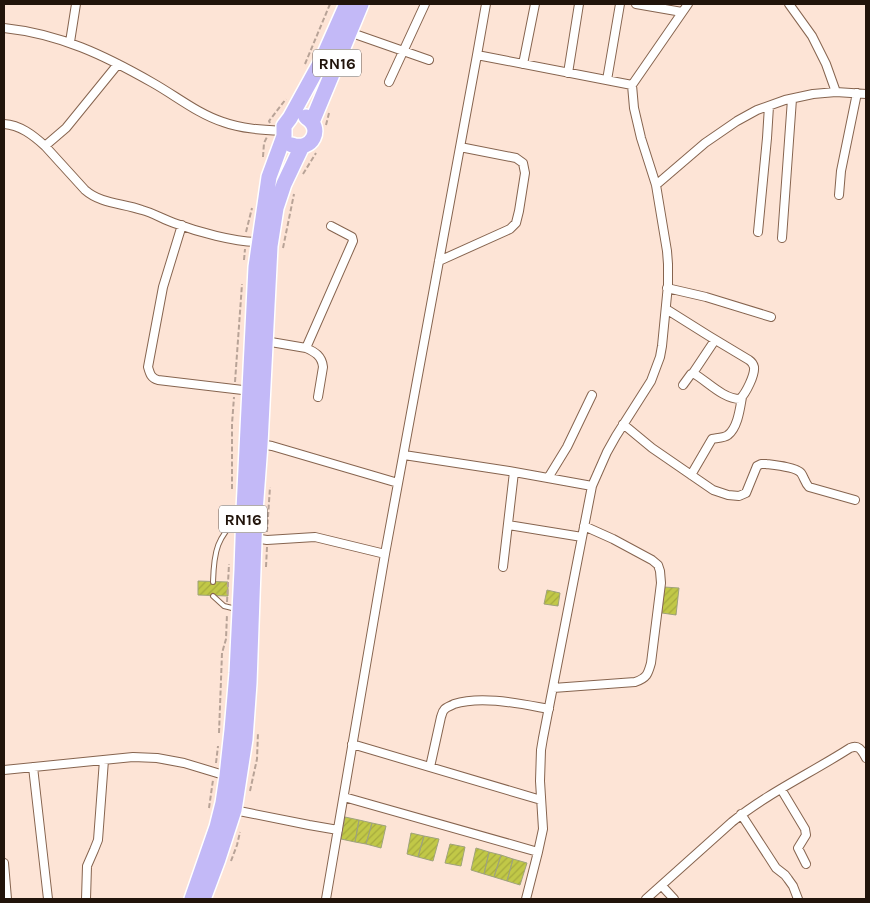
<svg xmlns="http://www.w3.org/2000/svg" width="870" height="903" font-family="Karla,sans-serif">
	<defs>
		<pattern id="building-hatch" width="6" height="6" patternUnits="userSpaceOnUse" patternTransform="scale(1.25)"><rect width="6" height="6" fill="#c1c847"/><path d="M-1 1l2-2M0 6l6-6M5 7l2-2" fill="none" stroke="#a6ab3d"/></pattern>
	</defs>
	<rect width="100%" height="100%" fill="#fde4d6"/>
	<path fill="url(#building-hatch)" stroke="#9fa37b" d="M198,581L228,582V596L198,595Z
		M664,587L679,588L676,615L662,613Z
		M547,590L560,593L558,606L544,604Z
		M345,817L359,820L355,842L341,839Z
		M359,820L372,823L366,844L355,842Z
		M372,823L386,826L381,848L366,844Z
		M411,833L424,836L418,857L407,854Z
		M424,836L439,839L433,861L418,857Z
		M450,844L465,847L461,866L445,863Z
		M476,848L489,852L484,874L471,870Z
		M489,852L501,855L494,877L484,874Z
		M501,855L513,859L507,881L494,877Z
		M513,859L527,863L520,885L507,881Z"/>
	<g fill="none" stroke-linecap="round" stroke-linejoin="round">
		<defs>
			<path id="lane" d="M213,582C214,549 217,539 240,514
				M213,596L224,606L236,609"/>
			<path id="street" d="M636,4L682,12
				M789,4L812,36L826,64L836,92
				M4,28C60,34 104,55 153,83C176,96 198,114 223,122C242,129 264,130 283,131
				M349,32L429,60
				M70,42L76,4
				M477,55L632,85
				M523,64L535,4
				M568,73L579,4
				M607,80L620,4
				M389,82L425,4
				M4,124C20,125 33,135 45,146L66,128L118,64
				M45,146L85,190C101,204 122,203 142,210C153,213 163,219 174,223C198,232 234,242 259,242
				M656,185L705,143L737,121L757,110L785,100L813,94L836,92L866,94
				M839,195L841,171L857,93
				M182,225L163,287L148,367C150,374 151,378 158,380L251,391
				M758,232L767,138L769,106
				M782,238L792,99
				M439,261L510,229L516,223L519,211L525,173L523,163L516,158L460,147
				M667,288L706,297L771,317
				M666,309L709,336L749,360C752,362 753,363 754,367C755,375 746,393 740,399C723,399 707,381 693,373L691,374L683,385
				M265,341L306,348L353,241L352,237L331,226
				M306,348C315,352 322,356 323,367L318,397
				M693,373L715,340
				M623,424L652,448L713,490L728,495L739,496L746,493L757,466L761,464H766C774,465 796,467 801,473C804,477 805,483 809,487L855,500
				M260,444L272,446L398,483
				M404,455L509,471L592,486
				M691,475L712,439C717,438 724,438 728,435C738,427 740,408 742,397
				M548,478L567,447L592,395
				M508,525L582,537
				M254,538L267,540L315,537L385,554
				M503,567L514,472
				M553,688L635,682C647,678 648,674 651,663L661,583L660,571L658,565L652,560L613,539L584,526
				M352,744L541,800
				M33,767L48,899
				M430,767L441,717C442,715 442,712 444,710C446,707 451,706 454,704C482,695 521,704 549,709
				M4,770L133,757L157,758L184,763L227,776
				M781,789L805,829L806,835L798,848L806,864
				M344,797L538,852
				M234,810L309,825L338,830
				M741,814L776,868L785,875L788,879L793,886L798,899
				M4,863L7,899
				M662,886L674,899
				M86,899L87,866L94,850L98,840L104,760
				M326,899L385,554L477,55L486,4
				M526,899L538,852L543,829L540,781L541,750L543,738L592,486L607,452L616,436L651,381L660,357L662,346L668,285V264L667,251L656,185L641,138L634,108L632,85L688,4
				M646,899L732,822C768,793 811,773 850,748C859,744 862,751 866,758"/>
			<path id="highway" d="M312,122L361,4
				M292,145C312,152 324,128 306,117
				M192,899L217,827L223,803L227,776L232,730L237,673L242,570L244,510L256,267L269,177L284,136V126L290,118L323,58L347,4
				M203,899L218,859L234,810L245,739L249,683L255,512L260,444L270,246L276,208L284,184L302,146"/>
		</defs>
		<use href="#lane" stroke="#86644f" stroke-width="6"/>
		<use href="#street" stroke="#86644f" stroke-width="10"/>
		<use href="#highway" stroke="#fff" stroke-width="18"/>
		<path stroke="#b8a397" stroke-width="2" stroke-dasharray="5 2.5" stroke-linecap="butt" d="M305,64L330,4
			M270,123L269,121L286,99
			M326,125L329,113
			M263,157L264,143L267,137
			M303,174L316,153
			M246,232L252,208
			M283,248L294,194
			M244,260L245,249
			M235,382L242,284
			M232,489V424L234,397
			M267,532L270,487
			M266,567L267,547
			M227,602L229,564
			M219,733L222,653L226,639L227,614
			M216,763L218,746
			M250,791L257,759L258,732
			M209,808L213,780
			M231,861L237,845L240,832"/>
		<use href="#lane" stroke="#fff" stroke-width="4"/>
		<use href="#street" stroke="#fff" stroke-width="8"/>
		<use href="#highway" stroke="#c3b9f7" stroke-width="15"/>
	</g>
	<g text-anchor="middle" stroke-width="4" stroke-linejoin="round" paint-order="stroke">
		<g fill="#fff" stroke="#645a54" stroke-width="1">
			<rect x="313" y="49.5" width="48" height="27" rx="4"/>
			<rect x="219" y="505.5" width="48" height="27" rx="4"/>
		</g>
		<g font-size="16" font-weight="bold" fill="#21140b">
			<text x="337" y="69">RN16</text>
			<text x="243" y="525">RN16</text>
		</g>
	</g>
	<rect width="870" height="903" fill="none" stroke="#21140b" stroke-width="10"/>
</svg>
